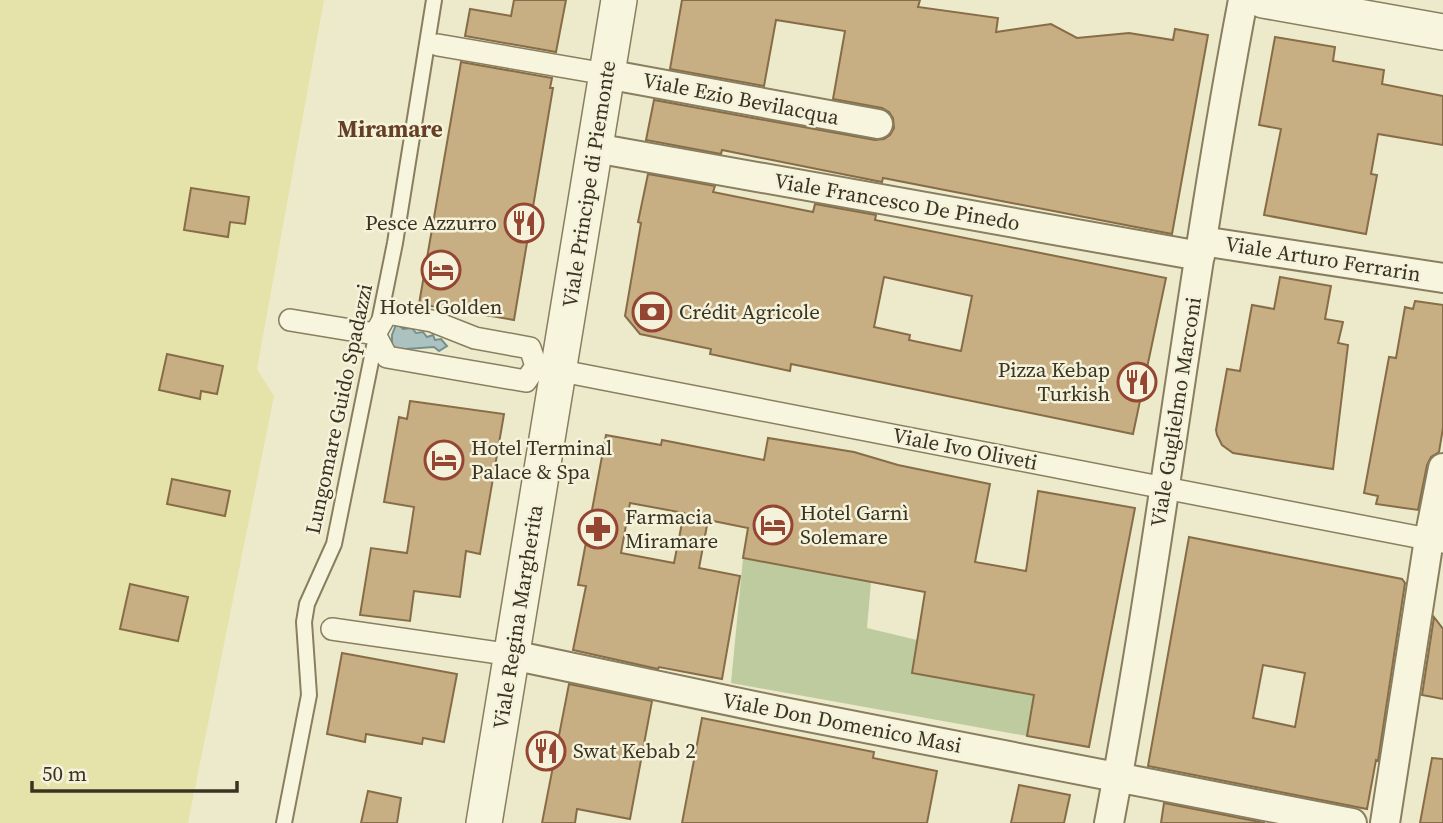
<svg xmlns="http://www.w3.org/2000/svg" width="1443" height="823" font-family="'Source Serif 4',serif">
	<rect width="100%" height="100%" fill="#edeacb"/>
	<path fill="#bdcb9f" d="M743,558L871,582L867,628L917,640L912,673L1034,695L1027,736L731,683Z"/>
	<path fill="#e6e3aa" d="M0,0H324L257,369L274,396L188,823H0Z"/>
	<path fill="#abc2c0" stroke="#72908f" stroke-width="2" d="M397,322L403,329L412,328L416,333L423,332L427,337L433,335L435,340L441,339L447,346L439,351L434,347L392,350V335Z"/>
	<path fill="#c8ae83" stroke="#876d47" stroke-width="2" fill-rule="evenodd" d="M514,0H566L556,52L465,36L470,9L511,16Z
		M682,0H920L918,7L998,18L996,32L1051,24L1077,38L1129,33L1173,40L1175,29L1208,35L1172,234L883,178L882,182L722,150L721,154L646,140L654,100L875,140L884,139L890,135L894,128L893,118L889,112L882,108L833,99L845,31L776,20L764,86L670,69Z
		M1275,37L1335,47L1333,61L1384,70L1382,84L1443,96V145L1378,134L1371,174L1377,175L1366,234L1264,215L1281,129L1259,125Z
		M461,62L552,78L550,88H553L514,320L419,304Z
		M648,174L715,186L713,192L813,212L815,204L876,215L875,220L1166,278L1133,434L791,364L790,371L710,354L711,349L640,334L625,316L641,223L638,222ZM884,277L972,296L961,351L909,340L910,335L874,327Z
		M191,188L249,197L245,224L230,222L228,237L184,230Z
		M1280,277L1331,286L1325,319L1343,322L1338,343L1348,345L1333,469L1233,453L1222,445L1217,435L1216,430L1227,369L1240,371L1252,305L1274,309Z
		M1415,301L1443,305V428L1439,452L1431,457L1427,465L1418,510L1376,504L1378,496L1364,493L1389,357L1396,358L1405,307L1413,309Z
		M167,354L223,366L217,394L201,391L200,399L159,390Z
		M410,401L504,414L480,554L466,551L460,597L414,591L410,621L360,615L371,548L407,553L414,507L384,502L399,417L407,419Z
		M606,435L661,445L662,440L764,460L768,438L854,452L898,465L990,484L975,562L1026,571L1038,491L1135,508L1089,747L1027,736L1034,695L912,673L925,592L743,558L748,528L708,520L699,568L740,576L722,679L659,667L658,669L573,650L586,586L578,585ZM630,503L684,513L674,563L621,553Z
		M172,479L230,491L225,516L167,504Z
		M1189,537L1402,579L1405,583L1378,761L1376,760L1367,809L1148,766ZM1263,665L1305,673L1295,727L1253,718Z
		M130,584L188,597L178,641L120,629Z
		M1434,617L1443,629V699L1422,695Z
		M342,653L457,674L444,742L423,738L422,744L366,734L365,742L327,734Z
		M569,684L652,701L630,819L577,809L575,823H542Z
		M702,718L874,752L873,758L937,771L927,823H682Z
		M1432,758L1443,759V823H1420Z
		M1019,785L1070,795L1064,823H1011Z
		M368,791L401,798L397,823H361Z
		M1164,803L1265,823H1161Z"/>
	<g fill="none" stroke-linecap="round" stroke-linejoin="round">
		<defs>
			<path id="service" d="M284,823L309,695L304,622L307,604L334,544L395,243L434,0"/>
			<path id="pedestrian" d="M438,45L606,74
				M290,320L375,334L387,313L432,321L475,338L530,348L536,366L1443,542
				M375,334L387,357L526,381L536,366
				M332,629L512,655"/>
			<path id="minor" d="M606,74L878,124
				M595,148L1200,256
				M1202,241L1443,278
				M512,655L778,711L1352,823
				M1109,823C1161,550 1191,273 1243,0
				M1385,823L1429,539L1443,468"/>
			<path id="tertiary" d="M1263,0L1443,32
				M484,823L619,0"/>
		</defs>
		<use href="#service" stroke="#897e60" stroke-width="18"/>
		<use href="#pedestrian" stroke="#897e60" stroke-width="24"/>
		<use href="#minor" stroke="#897e60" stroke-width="32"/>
		<use href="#tertiary" stroke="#897e60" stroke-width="38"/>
		<use href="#service" stroke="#f8f5de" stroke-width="14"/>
		<use href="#pedestrian" stroke="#f8f5de" stroke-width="21"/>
		<use href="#minor" stroke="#f8f5de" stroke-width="28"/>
		<use href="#tertiary" stroke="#f8f5de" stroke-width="35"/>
	</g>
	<defs>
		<symbol id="restaurant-ring" viewBox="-11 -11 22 22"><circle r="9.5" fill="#f4f2da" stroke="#944633" stroke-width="1.5"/><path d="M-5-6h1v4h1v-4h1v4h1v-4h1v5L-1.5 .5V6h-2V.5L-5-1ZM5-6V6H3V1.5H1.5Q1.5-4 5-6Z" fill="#944633"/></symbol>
		<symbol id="hotel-ring" viewBox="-11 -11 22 22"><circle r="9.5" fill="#f4f2da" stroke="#944633" stroke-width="1.5"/><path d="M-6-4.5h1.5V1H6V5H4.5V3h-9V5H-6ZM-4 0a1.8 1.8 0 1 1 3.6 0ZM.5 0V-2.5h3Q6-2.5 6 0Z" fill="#944633"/></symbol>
		<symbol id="bank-ring" viewBox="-11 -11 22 22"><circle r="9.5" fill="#f4f2da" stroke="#944633" stroke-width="1.5"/><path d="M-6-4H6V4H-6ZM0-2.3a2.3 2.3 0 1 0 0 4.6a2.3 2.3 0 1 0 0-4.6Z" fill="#944633"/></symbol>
		<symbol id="pharmacy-ring" viewBox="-11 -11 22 22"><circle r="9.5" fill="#f4f2da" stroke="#944633" stroke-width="1.5"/><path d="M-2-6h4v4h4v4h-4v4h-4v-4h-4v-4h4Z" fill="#944633"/></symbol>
	</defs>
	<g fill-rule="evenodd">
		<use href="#restaurant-ring" x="502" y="201" width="44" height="44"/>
		<use href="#hotel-ring" x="419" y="248" width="44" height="44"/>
		<use href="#bank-ring" x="630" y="290" width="44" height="44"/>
		<use href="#restaurant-ring" x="1115" y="360" width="44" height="44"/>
		<use href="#hotel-ring" x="422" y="438" width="44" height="44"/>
		<use href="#hotel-ring" x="751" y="503" width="44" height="44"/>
		<use href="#pharmacy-ring" x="576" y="507" width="44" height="44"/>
		<use href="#restaurant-ring" x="524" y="729" width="44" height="44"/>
	</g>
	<g text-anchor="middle" stroke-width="5" stroke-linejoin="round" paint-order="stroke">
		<g font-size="21" fill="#3a3322" stroke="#f4f2da">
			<text transform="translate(741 99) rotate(11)" y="7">Viale Ezio Bevilacqua</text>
			<text transform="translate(589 184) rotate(-81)" y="7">Viale Principe di Piemonte</text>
			<text transform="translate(897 202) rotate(10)" y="7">Viale Francesco De Pinedo</text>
			<text transform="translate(1323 259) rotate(9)" y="7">Viale Arturo Ferrarin</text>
			<text transform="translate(339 409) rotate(-78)" y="7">Lungomare Guido Spadazzi</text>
			<text transform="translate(1176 412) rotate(-81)" y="7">Viale Guglielmo Marconi</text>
			<text transform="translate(965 449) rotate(11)" y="7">Viale Ivo Oliveti</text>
			<text transform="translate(518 617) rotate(-81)" y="7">Viale Regina Margherita</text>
			<text transform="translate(842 723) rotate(11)" y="7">Viale Don Domenico Masi</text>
		</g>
		<g font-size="21" fill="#3a3322" stroke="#f4f2da" text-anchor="start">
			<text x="497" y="230" text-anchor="end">Pesce Azzurro</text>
			<text x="441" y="314" text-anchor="middle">Hotel Golden</text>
			<text x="679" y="319">Crédit Agricole</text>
			<text x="1110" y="377" text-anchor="end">Pizza Kebap<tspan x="1110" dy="24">Turkish</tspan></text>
			<text x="471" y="455">Hotel Terminal<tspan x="471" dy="24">Palace &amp; Spa</tspan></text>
			<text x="800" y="520">Hotel Garnì<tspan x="800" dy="24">Solemare</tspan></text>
			<text x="625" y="524">Farmacia<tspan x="625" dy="24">Miramare</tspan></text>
			<text x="573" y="758">Swat Kebab 2</text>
		</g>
		<g font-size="23" font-weight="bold" fill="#653f24" stroke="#f4f2da">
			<text x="390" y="137">Miramare</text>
		</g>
	</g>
	<path d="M32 781v10h205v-10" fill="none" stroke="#3a3322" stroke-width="3.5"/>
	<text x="42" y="781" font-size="21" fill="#3a3322" stroke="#f4f2da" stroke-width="5" paint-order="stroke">50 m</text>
</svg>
